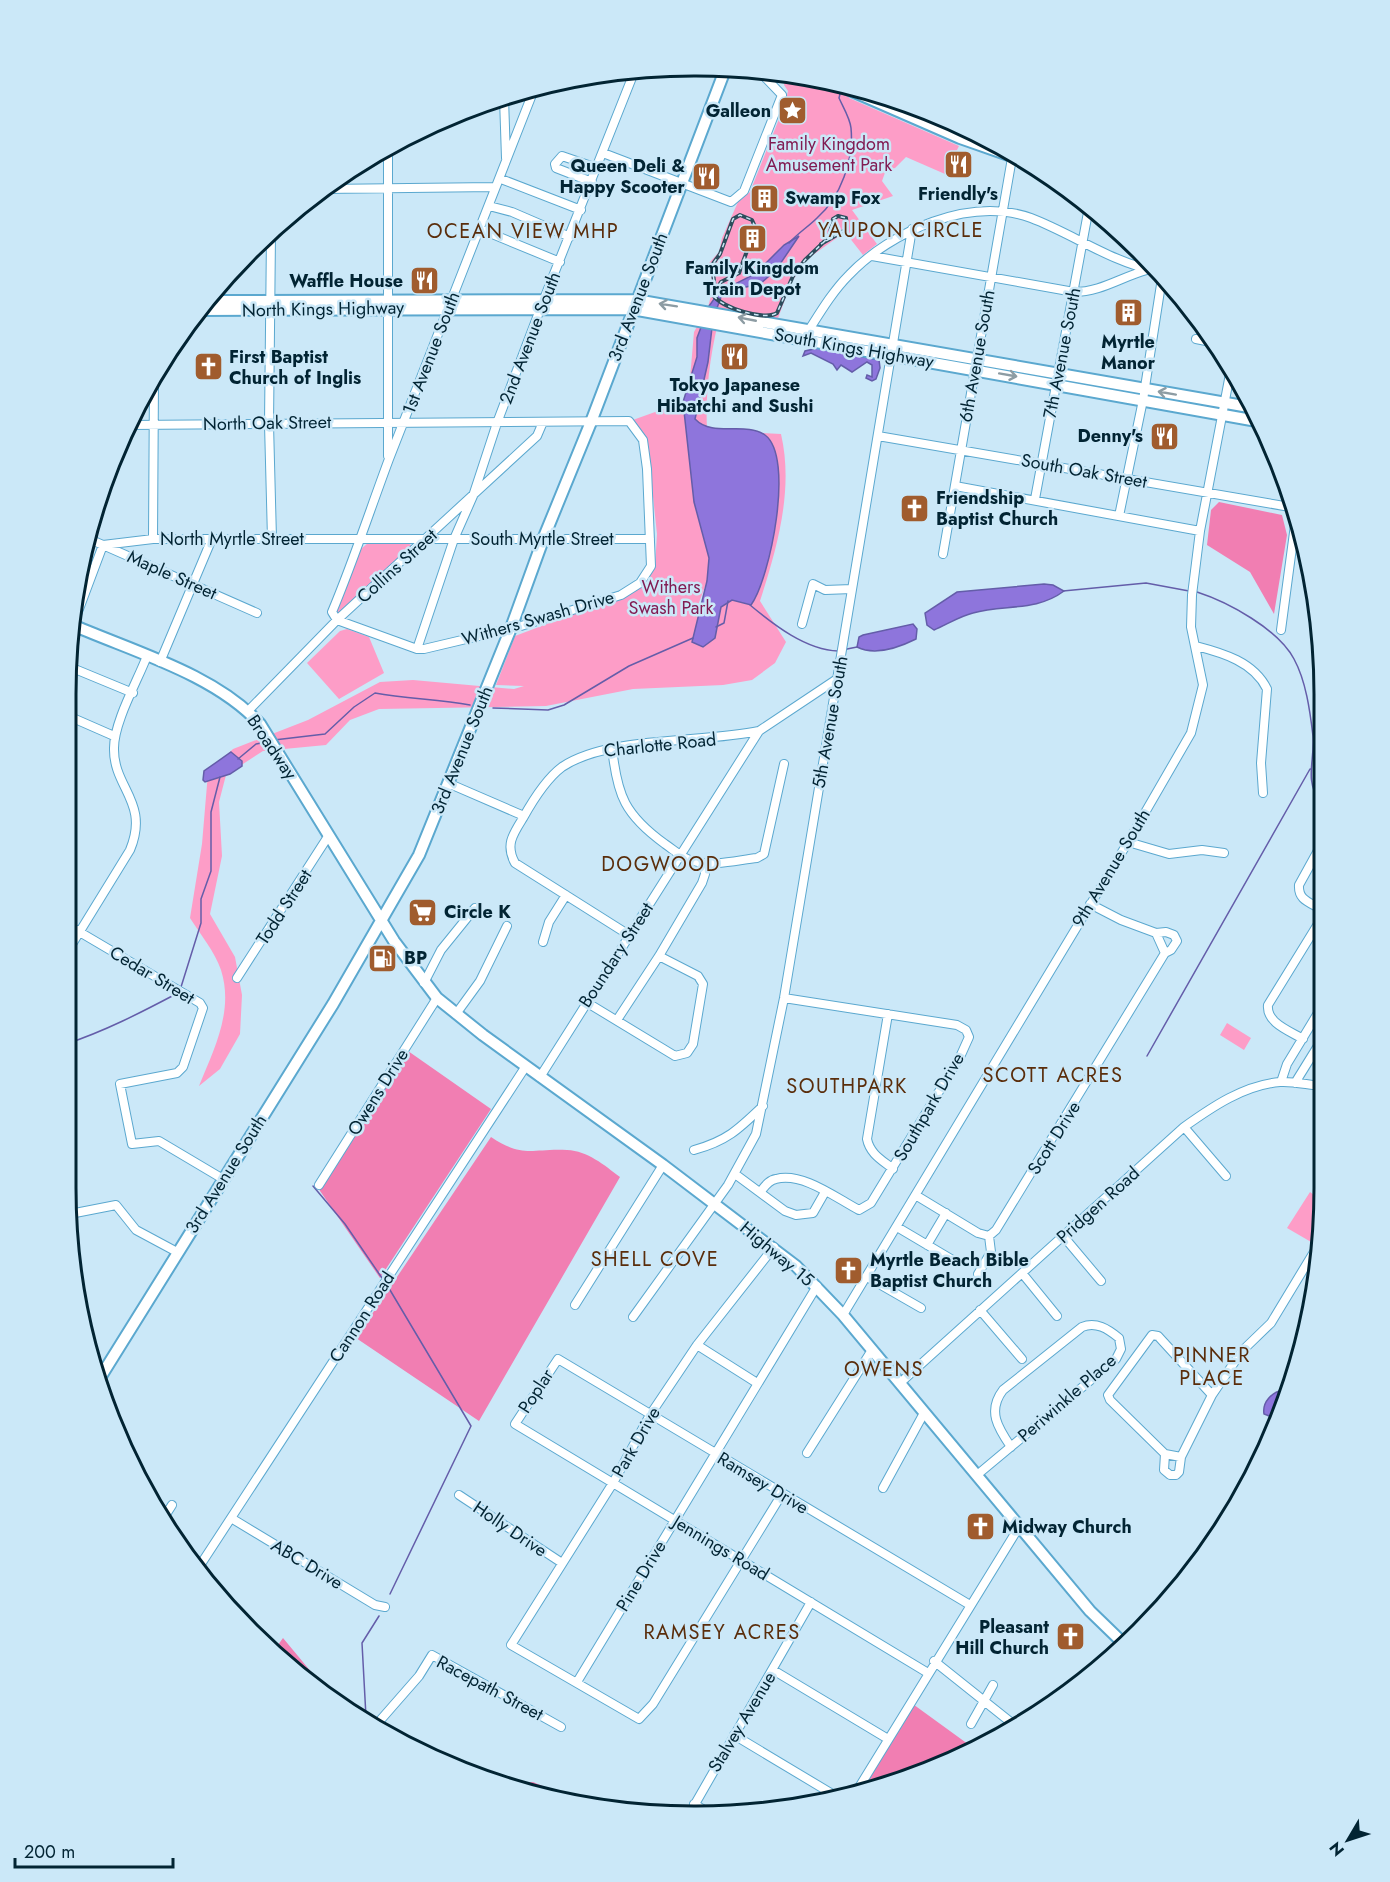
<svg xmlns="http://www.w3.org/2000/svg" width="1390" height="1882" font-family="Jost,sans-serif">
	<rect width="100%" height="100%" fill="#cbe8f8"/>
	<path fill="#fd9dc7" d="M786,74L836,92L839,86L850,88L849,98L959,146L945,174L906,157L895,168L886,170L882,181L893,196L852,210L877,244L863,255L845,232L806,260L791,283L777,321L721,310C711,350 705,388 707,430L781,434C794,490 777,548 760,601L786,642L775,663L752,680L723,685L633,689L546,706L379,709L350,720L326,745L263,751L226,775L219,802L222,856L210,914L235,957L242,995L240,1034L220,1069L199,1086C214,1049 234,1011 221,970C215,952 200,934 190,918L202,844L208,773L233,749L308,720L380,682L413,680L514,689L524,686L496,685L515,636L637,590L645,584L655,566L657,534L648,449L630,421L683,402L694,502L709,558L707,581L694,616L707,599L711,544L689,390L694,332L708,307L713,288L709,263L719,252L722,238L738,202L750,192L785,104L788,91L784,85Z
		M368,543H408L412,546L339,614L336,612L361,549Z
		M347,629L369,637L384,673L339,699L307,663L340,631Z
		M1227,1023L1251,1038L1244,1050L1220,1035Z
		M1310,1192L1322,1201L1323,1228L1318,1246L1287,1228Z"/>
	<path fill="#f17eb2" d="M1219,502L1282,515L1287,535L1274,614L1250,572L1207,545L1211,510Z
		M408,1051L491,1109L380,1278L318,1188Z
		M491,1137C524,1159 532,1148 567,1150C588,1151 604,1165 620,1177L479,1421L356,1338Z
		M283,1638L327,1691L280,1660L273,1652Z
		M910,1702L972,1747L936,1768L858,1789Z
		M533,1782L583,1803L502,1785Z"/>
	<path fill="#8e75dc" stroke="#645da9" stroke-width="1.5" d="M799,236L776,270L760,284L727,291L721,297L713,319L708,362L695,419C713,438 745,421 765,435C795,457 770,579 751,605L732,600L721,607L715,638L703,647L692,642L707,581L709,558L694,502L683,402L697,357V338L709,306L719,292L755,274L784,245Z
		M818,348L879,360L880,368L876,379L872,381L866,378L867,375L872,377V365L867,362L852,372L841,365L837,370L833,364L811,353L803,356L805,351Z
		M1044,584L1053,585L1064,591C1036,612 1004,604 973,613C960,616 946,625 934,630L927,625L925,613L957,592Z
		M913,624L917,629L916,639C900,647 875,656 857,647L859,637L863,635Z
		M231,752L242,761V766L230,774L205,782L203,780L204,771Z
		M1283,1390L1286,1393L1277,1419L1264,1414C1262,1402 1272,1392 1283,1390Z"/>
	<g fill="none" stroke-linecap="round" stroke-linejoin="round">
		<path stroke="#645da9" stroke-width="1.5" d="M789,243C798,233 808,227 817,218C841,197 854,159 851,128C850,118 843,107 839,98L841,90
			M1063,591L1146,583L1189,591
			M1197,592C1228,602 1278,629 1294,659C1306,681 1310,711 1313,736C1315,763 1304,777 1320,803
			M750,605C774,625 806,650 838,651
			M716,627L724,623L728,601
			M847,649L857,647
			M493,708L548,710L564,705L629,666L693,638
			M274,740L325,734L354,707L375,693C407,699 438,699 470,705
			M238,759L256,744L267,742
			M181,987L201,923V899L211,871V812L220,777
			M66,1044C105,1031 140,1013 176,994
			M1147,1056L1310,769
			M313,1186L345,1224L382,1278
			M387,1285L471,1426L390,1594
			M366,1717L362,1643L379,1616"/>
		<defs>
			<path id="minor" d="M504,98L506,158
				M388,149V456
				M603,153L731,202L744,191L782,95L759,71
				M501,179L581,210
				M592,182L556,168L555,164L562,156L597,168
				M323,189L495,187
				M489,206L512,212L570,237
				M480,229L560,262
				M271,234L269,424L272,539
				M872,256L1074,292C1101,292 1121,277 1147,270
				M809,330C821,311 833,291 849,275C891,231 970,196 1031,218C1073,234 1111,262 1156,271
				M1196,339L1211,342
				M130,425L629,421L643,440L647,469L651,566L640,583L621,595L521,626L424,649H417L337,620L332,612C353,562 370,510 389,459C438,335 486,211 535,87
				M878,436L1290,507
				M955,486L1200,531
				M1035,499L1089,207
				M1119,516L1143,400L1162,278
				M87,538L257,613
				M153,539L154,379
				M943,554L1012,158
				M76,617L103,545L153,539H650
				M802,624L813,584L825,590L852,589
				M1281,630L1295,525
				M1196,646C1223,653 1254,662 1267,689L1261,763L1263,793
				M417,649L454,539L473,496L497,423L544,299L635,70
				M160,662L211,541
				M70,667L133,693
				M248,711L337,620L537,436L543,422
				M66,715L114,736
				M612,747C617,796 625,815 665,844C674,850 683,859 693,861C712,867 738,860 757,858L764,854L784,764
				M450,784L524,816
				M1128,842L1169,854L1202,850L1224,853
				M1320,847L1299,885C1298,900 1309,902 1321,909
				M66,924L200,1003L203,1008L183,1067L177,1073L120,1084L132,1144L159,1141L223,1179
				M1156,933L1166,932L1174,935L1177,941L1171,950L1165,953
				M629,935L515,863C505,845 513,834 523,818C533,800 546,779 562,767C608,736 703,743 759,731
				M543,942L549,922L566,895
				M66,954L130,850C150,802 113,788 114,748C114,722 137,682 147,656
				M237,978L329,835
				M424,983L441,950L475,908
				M586,1002L675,1056L687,1053L693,1044L703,984L698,976L659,956
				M456,1014L480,981L507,926
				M888,1014L867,1139C870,1154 882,1160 893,1169
				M617,1020L659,956L702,883L705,874L704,863
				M1303,1039C1290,1031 1266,1023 1268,1005L1321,919
				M540,1077L759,731L837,679
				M1281,1082L1287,1064L1321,1008
				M1295,1083L1321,1041
				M1184,1127L1226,1176
				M694,1150C727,1141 739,1129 763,1106
				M735,1174L785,1211L796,1215L813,1213L825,1192
				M319,1185L437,998
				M761,1191C765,1186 769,1180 776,1179C803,1172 836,1198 859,1210L871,1203L960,1057L969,1037L966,1030L957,1025L784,998
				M917,1196L978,1233L989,1236L996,1230L1165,953L1156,933L1121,920L1090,904
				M70,1214L116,1205L136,1230L177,1252
				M897,1227L951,1259
				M1064,1237L1101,1281
				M927,1245L946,1213
				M774,1247L697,1345L650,1415L613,1483L511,1645L639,1719L653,1704L782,1494
				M1022,1273L1057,1316
				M978,1274L991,1252L989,1236
				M867,1277L921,1308
				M575,1305L663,1165
				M980,1310L1022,1359
				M843,1315L1128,842L1191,733L1203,685L1191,627L1192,595L1200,531L1230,374
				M633,1317L728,1185L756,1134L784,998L912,229
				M697,1345L757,1383
				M900,1383L1184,1127C1212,1107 1244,1085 1280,1082C1293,1081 1308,1085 1322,1086
				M1212,1395L1242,1351L1271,1323L1320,1242
				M807,1453L872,1350
				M1165,1454L1164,1470L1170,1475H1176L1179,1472L1181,1457L1212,1395L1158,1336L1152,1335L1108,1395L1110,1400L1165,1454L1181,1457
				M1256,1471L1254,1464L1261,1449L1266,1447
				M977,1475L1116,1359L1121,1349L1119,1338C1108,1329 1096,1321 1082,1327L1003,1390C987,1411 998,1428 1011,1447
				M883,1488L924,1413
				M459,1495L562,1563
				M231,1518L375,1605L385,1607
				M163,1519L172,1505
				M199,1567L526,1066
				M934,1661L1013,1724
				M773,1670L888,1739
				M928,1673L515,1424L558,1359L970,1605
				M577,1682L817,1286
				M377,1724L419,1676L432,1655L561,1727
				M971,1724L993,1685
				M734,1735L834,1795
				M858,1789L1019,1527
				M694,1804L706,1811
				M618,1811L621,1808L626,1811
				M691,1811L811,1602"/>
			<path id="major" d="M843,87L960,138L1023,160
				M206,301L636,300L1249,407
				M199,310L632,309L1257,421
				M75,626C135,652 216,675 260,724L394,941L437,998L483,1035L663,1165L796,1266L843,1315L1090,1611L1122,1642
				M98,1381L333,1004L419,855L511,628L544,537L591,422L725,70"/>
		</defs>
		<use href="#minor" stroke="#5ba8cf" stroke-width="10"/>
		<use href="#major" stroke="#5ba8cf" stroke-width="14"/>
		<use href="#minor" stroke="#fff" stroke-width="8"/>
		<use href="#major" stroke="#fff" stroke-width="10"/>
		<defs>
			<path id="rail" d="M748,248L739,273L721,282L713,295C722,308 765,321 777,313L793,276L805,260L829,237L833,219L838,216L846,218L847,229L821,244
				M715,289L712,265L720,254L733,219L740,215L752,220L756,229"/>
		</defs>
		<use href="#rail" stroke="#2c4d5c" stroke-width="4"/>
		<use href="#rail" stroke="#cbe8f8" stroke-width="1.5" stroke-dasharray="4.5" stroke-linecap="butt"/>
	</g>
	<defs><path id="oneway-shaft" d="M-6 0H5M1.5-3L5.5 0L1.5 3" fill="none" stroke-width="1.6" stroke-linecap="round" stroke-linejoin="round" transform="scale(1.5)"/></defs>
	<g stroke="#8d9ca3">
		<use href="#oneway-shaft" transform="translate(668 305) rotate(-171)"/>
		<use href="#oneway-shaft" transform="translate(747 319) rotate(-169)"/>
		<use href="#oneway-shaft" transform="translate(1008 375) rotate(10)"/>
		<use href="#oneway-shaft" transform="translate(1167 393) rotate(-170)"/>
	</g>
	<defs>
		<symbol id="sight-square" viewBox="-11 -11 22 22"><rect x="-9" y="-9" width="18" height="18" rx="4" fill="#a05c2e" stroke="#cbe8f8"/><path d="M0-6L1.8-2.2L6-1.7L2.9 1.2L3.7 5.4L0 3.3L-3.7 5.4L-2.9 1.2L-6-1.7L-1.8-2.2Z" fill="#fff"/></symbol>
		<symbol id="restaurant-square" viewBox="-11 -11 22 22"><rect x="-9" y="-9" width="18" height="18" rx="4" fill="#a05c2e" stroke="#cbe8f8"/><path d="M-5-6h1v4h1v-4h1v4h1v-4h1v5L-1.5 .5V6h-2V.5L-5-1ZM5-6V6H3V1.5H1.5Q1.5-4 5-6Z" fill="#fff"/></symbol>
		<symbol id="building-square" viewBox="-11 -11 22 22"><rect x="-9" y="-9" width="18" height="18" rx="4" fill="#a05c2e" stroke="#cbe8f8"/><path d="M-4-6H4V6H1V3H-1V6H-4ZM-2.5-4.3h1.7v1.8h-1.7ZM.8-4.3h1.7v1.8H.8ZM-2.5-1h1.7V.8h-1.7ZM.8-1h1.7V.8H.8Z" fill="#fff"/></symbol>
		<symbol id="church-square" viewBox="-11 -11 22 22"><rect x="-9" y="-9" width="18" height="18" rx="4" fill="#a05c2e" stroke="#cbe8f8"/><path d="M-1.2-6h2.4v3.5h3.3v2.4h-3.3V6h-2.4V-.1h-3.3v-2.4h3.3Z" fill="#fff"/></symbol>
		<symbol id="supermarket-square" viewBox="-11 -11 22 22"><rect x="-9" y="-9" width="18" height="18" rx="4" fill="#a05c2e" stroke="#cbe8f8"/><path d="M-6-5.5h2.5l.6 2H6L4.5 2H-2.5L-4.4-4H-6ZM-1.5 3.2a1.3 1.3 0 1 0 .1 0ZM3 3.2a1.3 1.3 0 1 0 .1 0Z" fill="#fff"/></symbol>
		<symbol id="fuel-square" viewBox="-11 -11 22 22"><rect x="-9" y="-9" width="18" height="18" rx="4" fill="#a05c2e" stroke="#cbe8f8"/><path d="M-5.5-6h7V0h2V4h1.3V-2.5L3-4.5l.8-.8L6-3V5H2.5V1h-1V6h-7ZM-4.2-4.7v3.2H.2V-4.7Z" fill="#fff"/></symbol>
	</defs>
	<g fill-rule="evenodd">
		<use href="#sight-square" x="776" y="94" width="33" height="33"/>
		<use href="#restaurant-square" x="942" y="148" width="33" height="33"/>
		<use href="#restaurant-square" x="690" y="160" width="33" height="33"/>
		<use href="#building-square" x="748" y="182" width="33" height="33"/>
		<use href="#building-square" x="736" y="222" width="33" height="33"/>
		<use href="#restaurant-square" x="408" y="264" width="33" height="33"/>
		<use href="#building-square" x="1112" y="296" width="33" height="33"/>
		<use href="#restaurant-square" x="718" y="340" width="33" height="33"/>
		<use href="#church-square" x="192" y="350" width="33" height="33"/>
		<use href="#restaurant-square" x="1148" y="420" width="33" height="33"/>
		<use href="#church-square" x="898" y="492" width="33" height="33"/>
		<use href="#supermarket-square" x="406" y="896" width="33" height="33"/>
		<use href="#fuel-square" x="366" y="942" width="33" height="33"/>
		<use href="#church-square" x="832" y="1254" width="33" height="33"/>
		<use href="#church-square" x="964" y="1510" width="33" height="33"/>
		<use href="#church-square" x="1054" y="1620" width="33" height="33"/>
	</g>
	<g text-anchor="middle" stroke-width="5" stroke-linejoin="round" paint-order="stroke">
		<g font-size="18" font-weight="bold" fill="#022433" stroke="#cbe8f8" text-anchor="start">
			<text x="771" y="117" text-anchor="end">Galleon</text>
			<text x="685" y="172" text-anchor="end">Queen Deli &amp;<tspan x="685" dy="21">Happy Scooter</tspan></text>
			<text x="958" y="200" text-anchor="middle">Friendly's</text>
			<text x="785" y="204">Swamp Fox</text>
			<text x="752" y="274" text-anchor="middle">Family Kingdom<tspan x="752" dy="21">Train Depot</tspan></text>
			<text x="403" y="287" text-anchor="end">Waffle House</text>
			<text x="1128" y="348" text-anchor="middle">Myrtle<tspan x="1128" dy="21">Manor</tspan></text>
			<text x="229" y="363">First Baptist<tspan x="229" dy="21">Church of Inglis</tspan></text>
			<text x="735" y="391" text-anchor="middle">Tokyo Japanese<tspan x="735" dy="21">Hibatchi and Sushi</tspan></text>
			<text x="1143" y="442" text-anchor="end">Denny's</text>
			<text x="936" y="504">Friendship<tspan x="936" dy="21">Baptist Church</tspan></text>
			<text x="444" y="918">Circle K</text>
			<text x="404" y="964">BP</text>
			<text x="870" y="1266">Myrtle Beach Bible<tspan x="870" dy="21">Baptist Church</tspan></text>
			<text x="1002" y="1533">Midway Church</text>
			<text x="1049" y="1633" text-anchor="end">Pleasant<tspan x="1049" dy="21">Hill Church</tspan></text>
		</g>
		<g font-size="18" fill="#811b52" stroke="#cbe8f8">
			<text x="829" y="150">Family Kingdom<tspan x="829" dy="21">Amusement Park</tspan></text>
			<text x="671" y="593">Withers<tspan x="671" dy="21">Swash Park</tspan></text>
		</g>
		<g font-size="18" fill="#022433" stroke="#cbe8f8">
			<text transform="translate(638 297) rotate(-69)" y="6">3rd Avenue South</text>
			<text transform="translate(323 309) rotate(-1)" y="6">North Kings Highway</text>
			<text transform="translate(530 338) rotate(-69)" y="6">2nd Avenue South</text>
			<text transform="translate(854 348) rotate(10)" y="6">South Kings Highway</text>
			<text transform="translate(431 353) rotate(-69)" y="6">1st Avenue South</text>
			<text transform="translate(1062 353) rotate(-79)" y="6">7th Avenue South</text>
			<text transform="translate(977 356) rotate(-80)" y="6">6th Avenue South</text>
			<text transform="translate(267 423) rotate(-1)" y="6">North Oak Street</text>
			<text transform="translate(1084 471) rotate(10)" y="6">South Oak Street</text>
			<text x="232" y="545">North Myrtle Street</text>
			<text x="542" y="545">South Myrtle Street</text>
			<text transform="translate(397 566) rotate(-42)" y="6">Collins Street</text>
			<text transform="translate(172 575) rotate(24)" y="6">Maple Street</text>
			<text transform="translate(538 618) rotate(-16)" y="6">Withers Swash Drive</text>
			<text transform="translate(830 722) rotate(-80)" y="6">5th Avenue South</text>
			<text transform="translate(660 745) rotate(-6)" y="6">Charlotte Road</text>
			<text transform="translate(272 747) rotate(56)" y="6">Broadway</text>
			<text transform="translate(462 750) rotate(-68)" y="6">3rd Avenue South</text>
			<text transform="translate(1111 868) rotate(-59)" y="6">9th Avenue South</text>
			<text transform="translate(284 907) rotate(-57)" y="6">Todd Street</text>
			<text transform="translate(616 955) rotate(-57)" y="6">Boundary Street</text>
			<text transform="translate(152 975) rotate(31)" y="6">Cedar Street</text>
			<text transform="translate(378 1092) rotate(-58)" y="6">Owens Drive</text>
			<text transform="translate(929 1107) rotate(-60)" y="6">Southpark Drive</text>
			<text transform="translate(1054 1138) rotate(-58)" y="6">Scott Drive</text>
			<text transform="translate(226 1174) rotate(-58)" y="6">3rd Avenue South</text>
			<text transform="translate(1098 1205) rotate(-42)" y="6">Pridgen Road</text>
			<text transform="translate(777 1254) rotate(40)" y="6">Highway 15</text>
			<text transform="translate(362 1317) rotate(-57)" y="6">Cannon Road</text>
			<text transform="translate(536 1391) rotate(-57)" y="6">Poplar</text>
			<text transform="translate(1067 1398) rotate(-41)" y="6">Periwinkle Place</text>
			<text transform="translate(636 1442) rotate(-60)" y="6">Park Drive</text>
			<text transform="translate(763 1483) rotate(31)" y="6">Ramsey Drive</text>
			<text transform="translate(510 1529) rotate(34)" y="6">Holly Drive</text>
			<text transform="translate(721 1548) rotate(31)" y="6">Jennings Road</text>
			<text transform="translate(307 1564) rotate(31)" y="6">ABC Drive</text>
			<text transform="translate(641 1576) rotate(-59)" y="6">Pine Drive</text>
			<text transform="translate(490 1688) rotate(28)" y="6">Racepath Street</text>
			<text transform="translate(742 1722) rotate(-59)" y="6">Stalvey Avenue</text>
		</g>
		<g font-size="20" letter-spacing="1.5" fill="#5a2d0b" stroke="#cbe8f8">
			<text x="901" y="237">YAUPON CIRCLE</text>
			<text x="523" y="238">OCEAN VIEW MHP</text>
			<text x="661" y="871">DOGWOOD</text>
			<text x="1053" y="1082">SCOTT ACRES</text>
			<text x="847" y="1093">SOUTHPARK</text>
			<text x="655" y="1266">SHELL COVE</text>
			<text x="1212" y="1362">PINNER<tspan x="1212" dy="23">PLACE</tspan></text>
			<text x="884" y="1376">OWENS</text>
			<text x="722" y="1639">RAMSEY ACRES</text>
		</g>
	</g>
	<path d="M0 0H1390V1882H0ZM694 76H696A618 618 0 0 1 1314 694V1188A618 618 0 0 1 696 1806H694A618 618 0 0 1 76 1188V694A618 618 0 0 1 694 76Z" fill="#cbe8f8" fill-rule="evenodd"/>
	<path fill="none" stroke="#022433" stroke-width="3" d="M694 76H696A618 618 0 0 1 1314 694V1188A618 618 0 0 1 696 1806H694A618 618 0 0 1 76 1188V694A618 618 0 0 1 694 76Z"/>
	<g transform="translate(1348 1840) rotate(231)" stroke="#cbe8f8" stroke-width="4.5" paint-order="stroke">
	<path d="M0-4.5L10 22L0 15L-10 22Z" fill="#022433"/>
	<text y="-9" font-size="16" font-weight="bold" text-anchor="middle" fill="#022433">N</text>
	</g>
	<path d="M15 1858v9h158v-9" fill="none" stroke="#022433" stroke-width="3"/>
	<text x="24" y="1858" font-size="18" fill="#022433" stroke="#cbe8f8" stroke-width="4.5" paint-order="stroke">200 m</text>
</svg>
